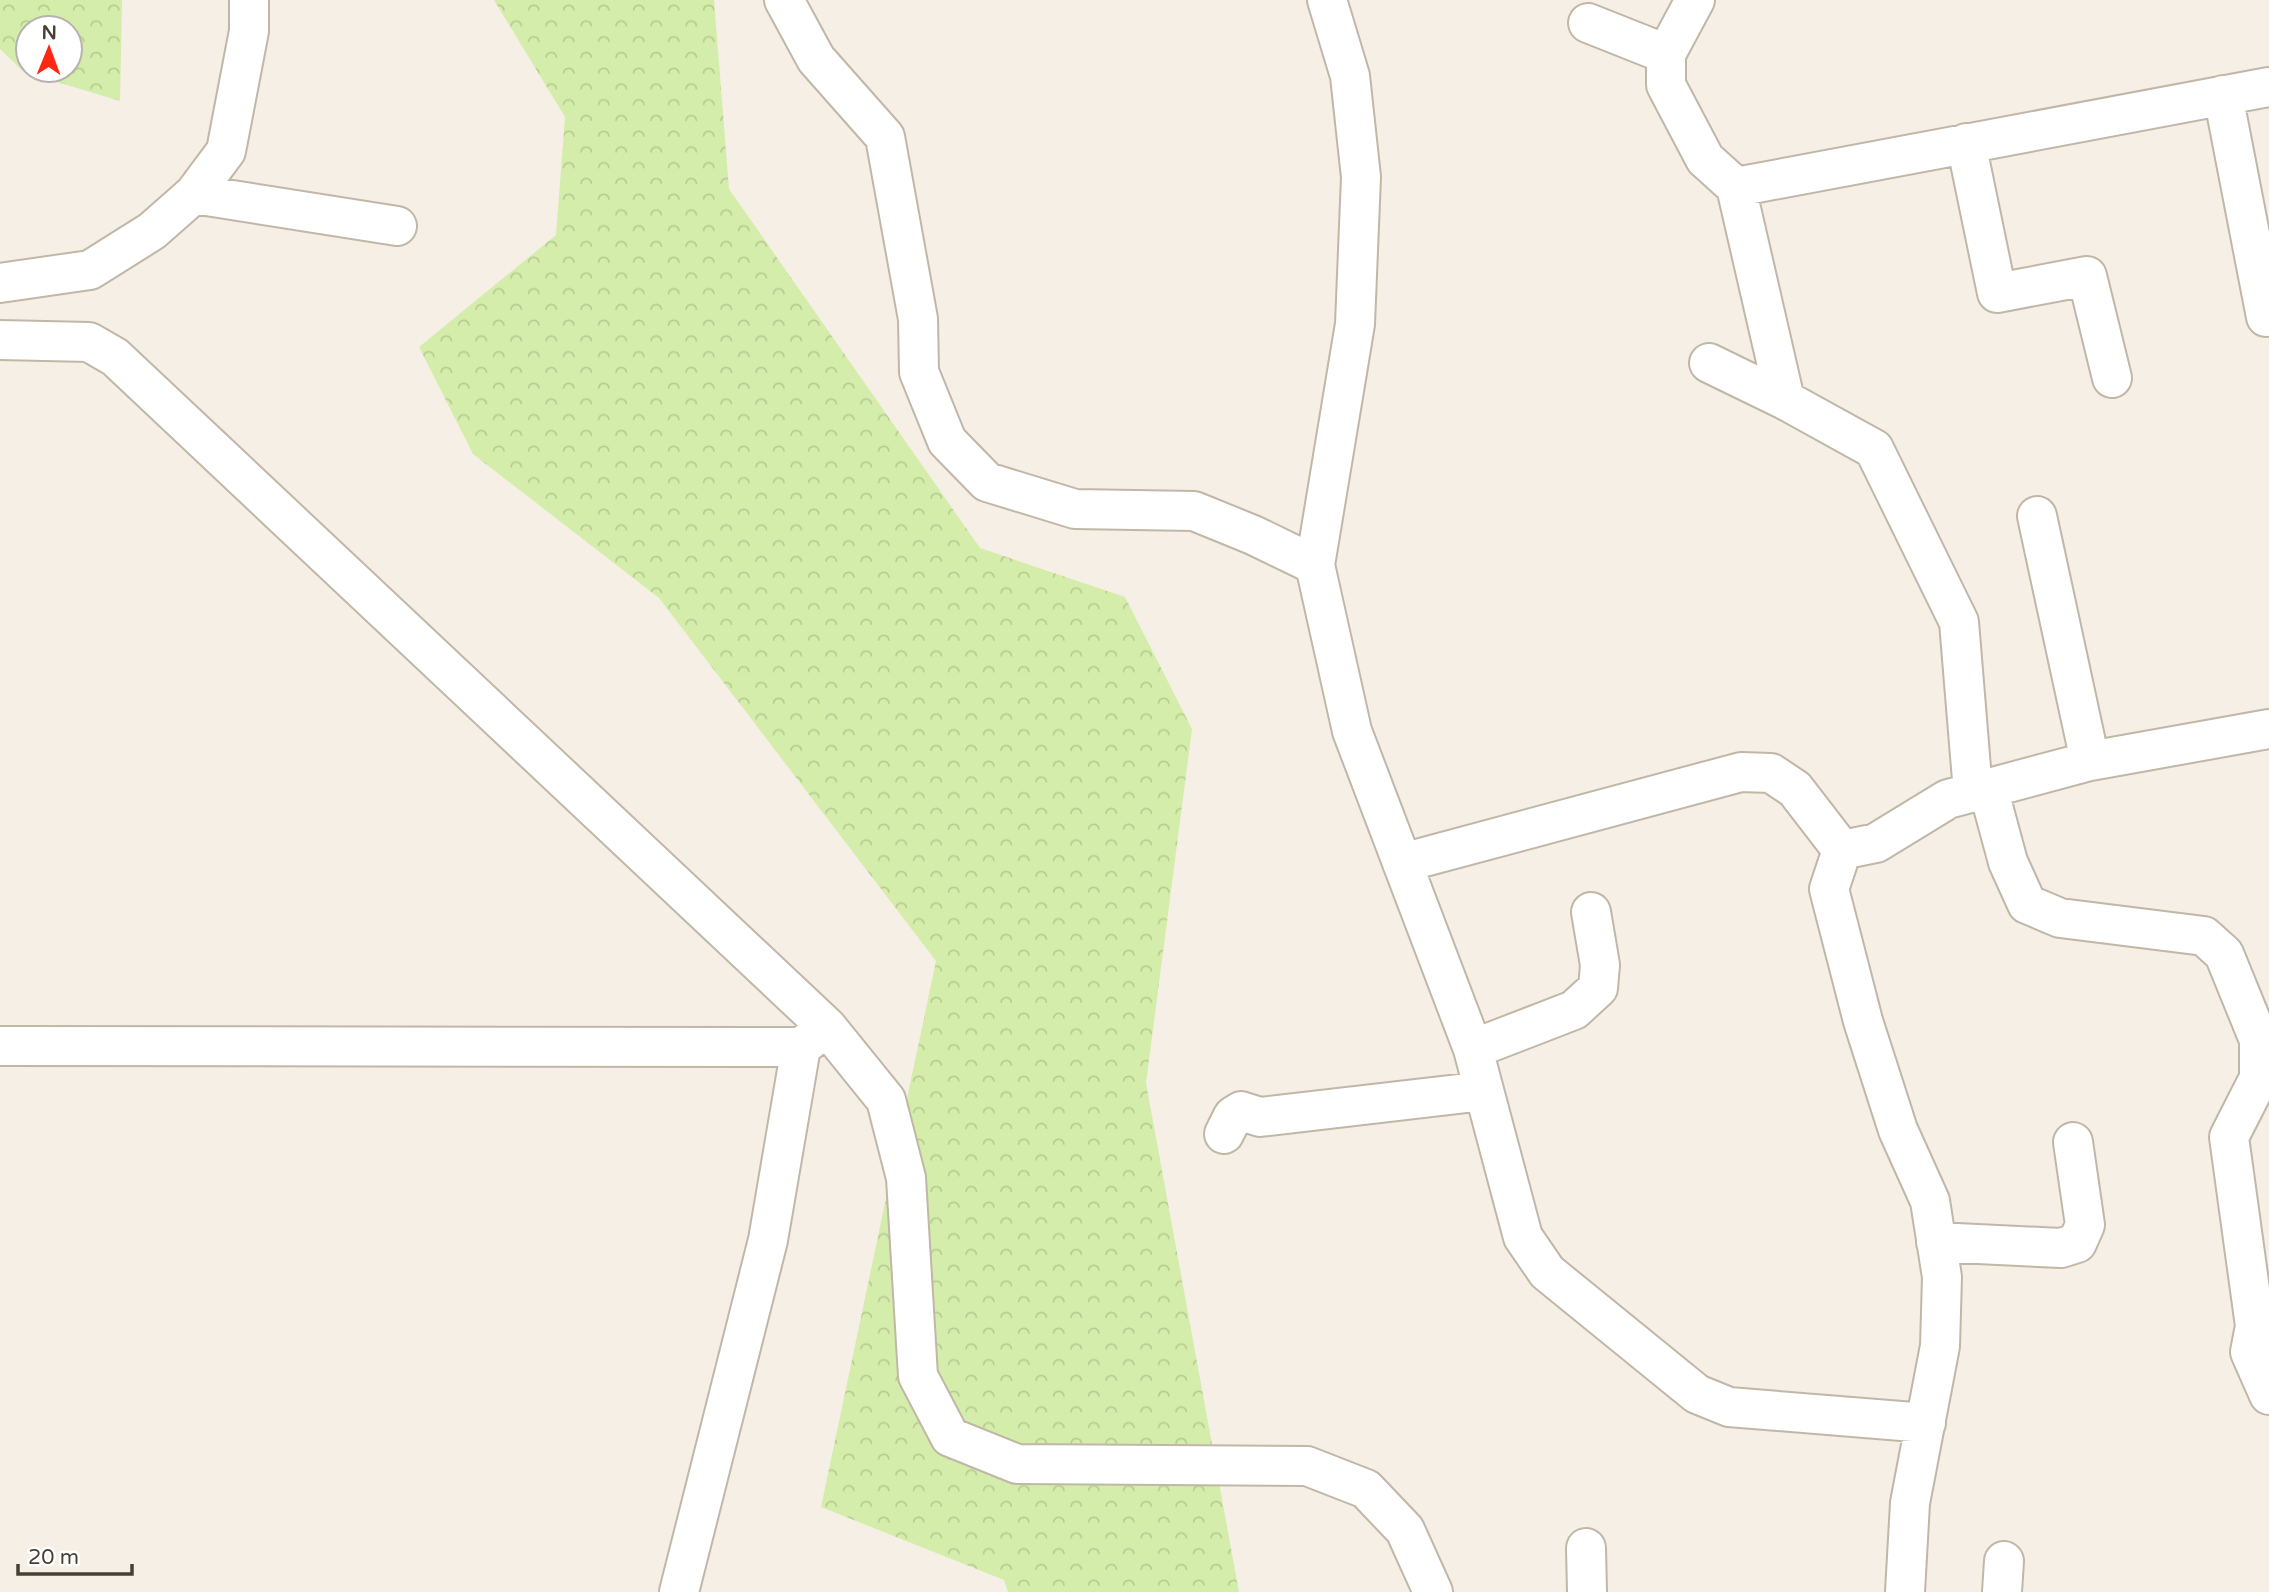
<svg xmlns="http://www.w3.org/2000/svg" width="2269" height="1592" font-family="'Varela Round',sans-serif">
	<defs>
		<pattern id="forest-crowns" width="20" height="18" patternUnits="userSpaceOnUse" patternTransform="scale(1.75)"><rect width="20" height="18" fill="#d4edaa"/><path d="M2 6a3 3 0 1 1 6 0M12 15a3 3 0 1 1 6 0" fill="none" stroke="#b8cc93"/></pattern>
	</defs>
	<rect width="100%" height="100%" fill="#f5efe6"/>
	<path fill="url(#forest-crowns)" fill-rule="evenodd" d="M0,0H122L120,101L24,72L0,49ZM70,28V70H28V28Z
		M494,0H714L729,189L980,548L1125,597L1192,729L1146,1083L1239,1592H1008L1004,1580L821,1507L936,961L659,598L473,454L419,347L556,235L565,117Z"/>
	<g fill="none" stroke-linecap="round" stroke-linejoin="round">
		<defs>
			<path id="minor" d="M784,0L816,59L885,137L918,319L919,372L947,441L987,482L1075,509L1194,511L1253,535L1315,565
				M1327,0L1350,76L1361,177L1355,324L1315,565L1352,731L1473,1049L1523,1237L1547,1272L1697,1394L1729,1407L1926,1423
				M1695,0L1666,54V85L1705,159L1736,187
				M1588,23L1666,54
				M2223,95L2266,317
				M1966,143L1997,293L2087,276L2112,378
				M194,194L397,226
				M0,283L90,270L152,231L194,194L226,151L249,31V0
				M0,340L89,342L115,357L827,1027L886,1100L906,1178L918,1376L950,1437L1017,1464L1307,1466L1366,1489L1405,1530L1433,1592
				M1709,363L1785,400
				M2037,516L2090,761
				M1988,788L2008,862L2027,904L2060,918L2204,936L2224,954L2259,1040V1078L2229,1137L2255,1326L2250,1352L2269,1395
				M1973,792L1959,622L1874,449L1785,400L1736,187L2269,87
				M1842,850L1829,889L1863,1021L1898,1130L1930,1201L1942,1277L1940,1346L1910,1503L1905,1592
				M1842,850L1876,843L1948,799L2090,761L2269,729
				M1402,863L1741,772L1771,773L1795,789L1842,850
				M0,1046L801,1047L827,1027
				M1473,1049L1574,1010L1598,988L1600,965L1591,912
				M1224,1134L1233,1116L1241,1111L1260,1117L1484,1091
				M1936,1242L2061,1248L2077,1243L2085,1225L2073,1142
				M1586,1548L1587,1592
				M679,1592L768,1240L801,1047
				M2002,1592L2004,1561"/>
		</defs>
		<use href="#minor" stroke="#c1b7a7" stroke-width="42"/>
		<use href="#minor" stroke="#fff" stroke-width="38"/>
	</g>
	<g transform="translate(49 49) rotate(1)"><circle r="33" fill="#ffffff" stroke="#b6b2ae" stroke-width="2"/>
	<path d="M0-5L12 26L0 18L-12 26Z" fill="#ff2713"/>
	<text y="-10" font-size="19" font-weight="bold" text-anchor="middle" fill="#483f34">N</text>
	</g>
	<path d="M18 1564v10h114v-10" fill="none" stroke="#483f34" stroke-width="3.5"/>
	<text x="28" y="1564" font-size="21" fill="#483f34" stroke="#ffffff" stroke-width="5" paint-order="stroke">20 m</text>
</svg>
